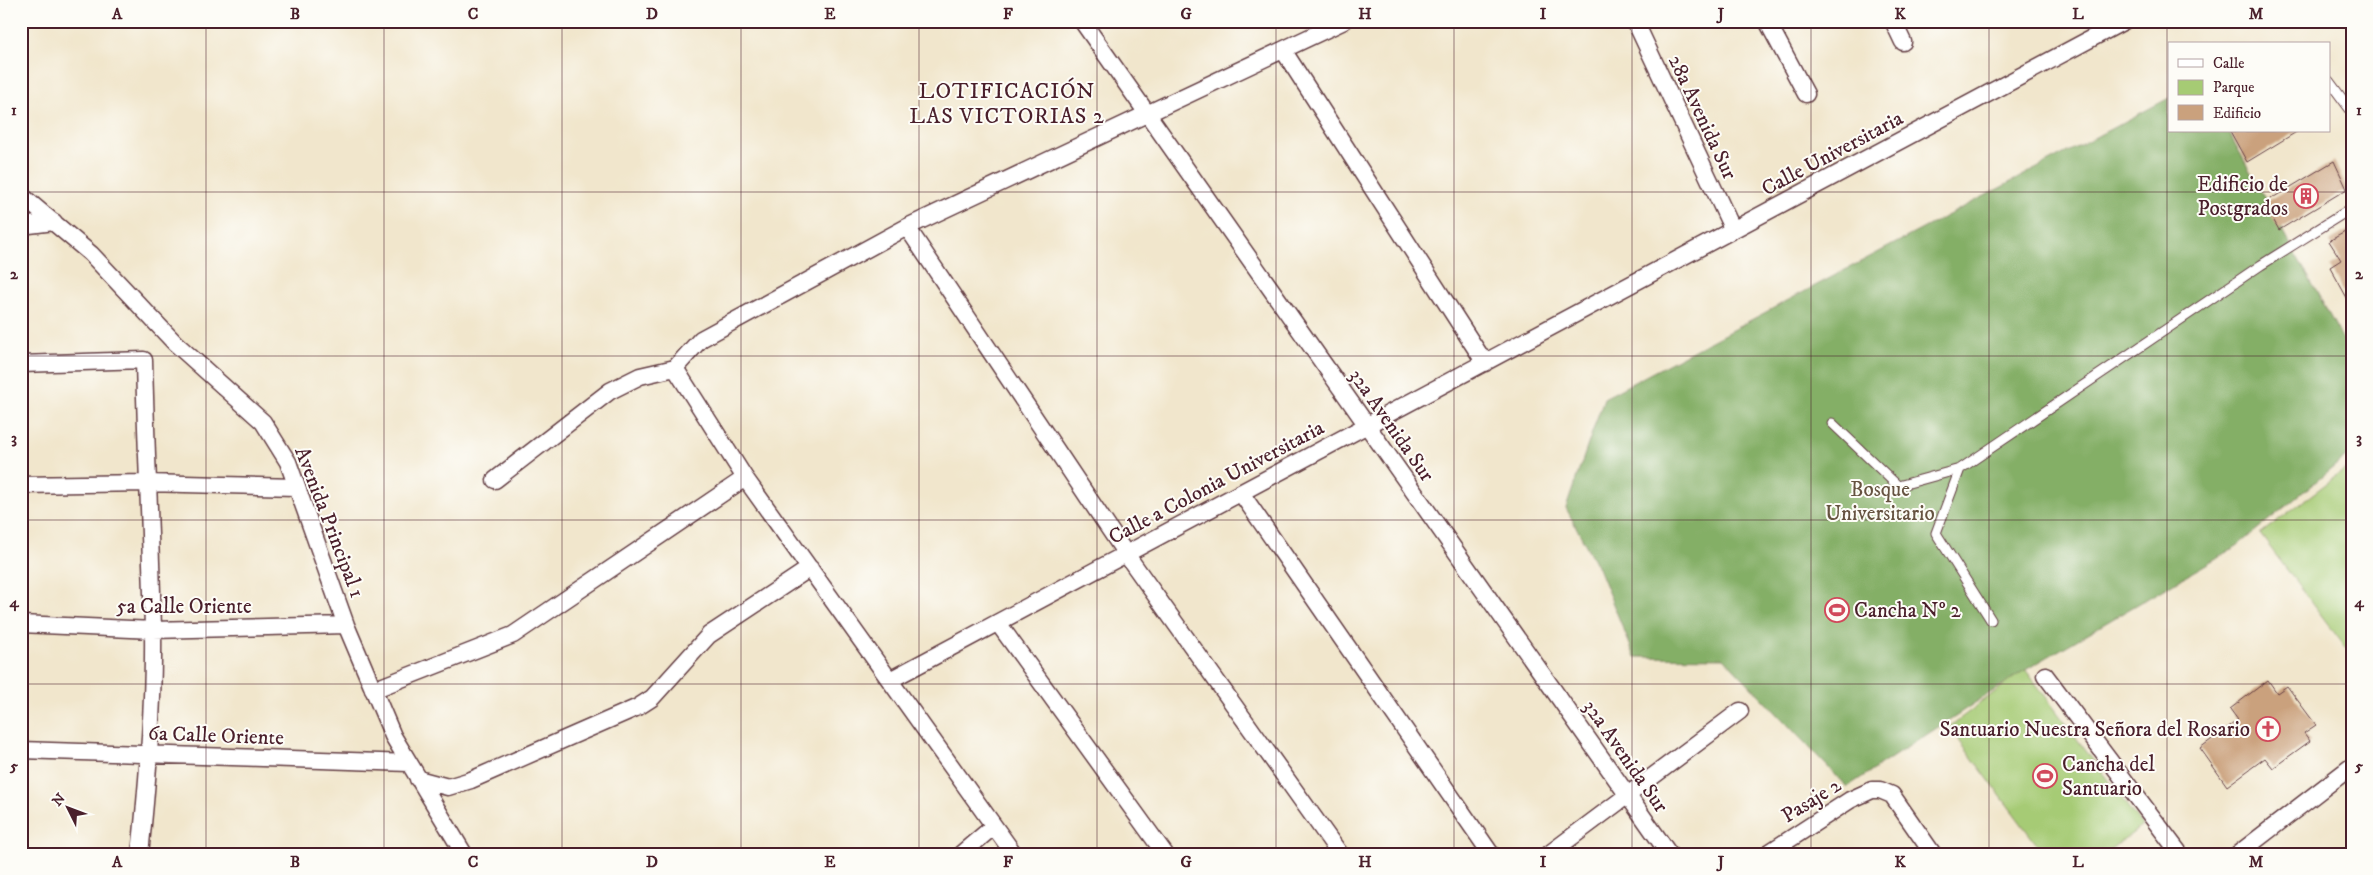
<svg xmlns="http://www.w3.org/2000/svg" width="2373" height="875" font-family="'IM FELL DW Pica',serif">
	<rect width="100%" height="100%" fill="#fdfcf7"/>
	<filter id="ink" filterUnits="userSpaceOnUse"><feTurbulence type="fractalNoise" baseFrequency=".02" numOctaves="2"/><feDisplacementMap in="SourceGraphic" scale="10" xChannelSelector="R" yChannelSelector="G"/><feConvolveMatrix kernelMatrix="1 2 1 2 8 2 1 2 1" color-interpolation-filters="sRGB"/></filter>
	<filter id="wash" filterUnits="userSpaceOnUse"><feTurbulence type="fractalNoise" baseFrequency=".0096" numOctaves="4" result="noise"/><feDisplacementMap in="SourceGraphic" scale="20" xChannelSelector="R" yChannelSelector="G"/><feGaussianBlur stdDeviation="1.12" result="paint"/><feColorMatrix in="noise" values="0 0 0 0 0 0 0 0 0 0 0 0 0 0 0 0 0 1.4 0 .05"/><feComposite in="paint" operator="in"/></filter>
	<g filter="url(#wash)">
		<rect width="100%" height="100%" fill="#f1e6cc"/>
		<path fill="#a6cb74" stroke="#787550" d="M2352,464V656L2260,534Z
			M2025,669L2142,826L2105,854H2044L1949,727Z"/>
		<path fill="#84af66" stroke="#676748" d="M2169,98V131H2228L2352,356V452L2237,546L2022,672L1847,787L1724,658L1635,657L1598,568L1566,508L1604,398Z"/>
		<g id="blocks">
			<path fill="#caa17d" d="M2230,131H2298L2247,162Z
				M2334,161L2347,189L2279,230L2264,203Z
				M2352,228V307L2330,267L2341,260L2329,241Z
				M2268,680L2277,693L2287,686L2316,725L2304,733L2310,741L2273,768L2265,758L2227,786L2200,748L2238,720L2230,709Z"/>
		</g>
	</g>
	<g filter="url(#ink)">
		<use href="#blocks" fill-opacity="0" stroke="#633d43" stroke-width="1"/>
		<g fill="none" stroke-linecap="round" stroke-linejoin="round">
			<defs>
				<path id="lane" d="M2329,81L2352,112
					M1832,423L1898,486L1960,469L2261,265L2352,208
					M1960,469L1936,533L1991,620"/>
				<path id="street" d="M1082,21L1669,854
					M1635,21L1733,230
					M1767,21L1806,94
					M1893,21L1903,42
					M1283,50L1485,363
					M21,195L91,254L175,343L263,422L288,462L346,625L393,736L464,854
					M21,226L54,222
					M907,227L1126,554L1340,854
					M21,364L144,360C146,450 151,540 153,630C154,705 148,779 140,854
					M675,368L745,478L1014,854
					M495,480L610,391L640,376L675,368L701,339L907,227L1344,21
					M21,485L146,483L295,487
					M1241,493L1491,854
					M998,623L1165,854
					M21,624L153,630L346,625
					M2045,675L2180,854
					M890,680L2124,21
					M373,690L513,635L745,478
					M21,750L409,763
					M418,779L448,787L471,780L638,707L652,698L709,635L810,568
					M961,854L994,826
					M1549,854L1740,711
					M1767,854L1850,800L1872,790H1880L1892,795L1933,854
					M2238,854L2352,766"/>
			</defs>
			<use href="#lane" stroke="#633d43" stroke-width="11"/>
			<use href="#street" stroke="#633d43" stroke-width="19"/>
			<use href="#lane" stroke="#fff" stroke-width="9"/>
			<use href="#street" stroke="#fff" stroke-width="16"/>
		</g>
	</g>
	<path fill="none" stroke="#4a1f2b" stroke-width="1" stroke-opacity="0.55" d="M206,21V854M384,21V854M562,21V854M741,21V854M919,21V854M1097,21V854M1276,21V854M1454,21V854M1632,21V854M1811,21V854M1989,21V854M2167,21V854M21,192H2352M21,356H2352M21,520H2352M21,684H2352"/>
	<defs>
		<symbol id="building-ring" viewBox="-11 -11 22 22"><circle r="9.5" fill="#fdfcf7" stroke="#d1495b" stroke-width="1.5"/><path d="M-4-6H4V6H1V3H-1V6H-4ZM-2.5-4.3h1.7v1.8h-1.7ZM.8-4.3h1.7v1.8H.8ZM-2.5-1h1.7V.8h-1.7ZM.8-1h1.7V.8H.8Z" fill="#d1495b"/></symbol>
		<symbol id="stadium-ring" viewBox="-11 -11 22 22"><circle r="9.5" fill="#fdfcf7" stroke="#d1495b" stroke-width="1.5"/><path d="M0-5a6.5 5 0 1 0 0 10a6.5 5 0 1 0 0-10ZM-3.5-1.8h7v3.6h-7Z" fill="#d1495b"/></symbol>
		<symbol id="church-ring" viewBox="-11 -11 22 22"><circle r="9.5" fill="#fdfcf7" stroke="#d1495b" stroke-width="1.5"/><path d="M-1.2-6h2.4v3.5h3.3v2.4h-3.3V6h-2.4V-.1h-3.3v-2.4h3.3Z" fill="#d1495b"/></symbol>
	</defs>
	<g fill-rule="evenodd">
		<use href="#building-ring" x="2292" y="182" width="28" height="28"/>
		<use href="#stadium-ring" x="1823" y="596" width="28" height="28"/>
		<use href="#church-ring" x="2254" y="715" width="28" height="28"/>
		<use href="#stadium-ring" x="2031" y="762" width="28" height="28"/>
	</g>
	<g text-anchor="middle" stroke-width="4" stroke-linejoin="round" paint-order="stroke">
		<g font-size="21" fill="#4a1f2b" stroke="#fdfcf7">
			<text transform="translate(1703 117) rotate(65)" y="7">28a Avenida Sur</text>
			<text transform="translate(1832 153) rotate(-28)" y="7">Calle Universitaria</text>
			<text transform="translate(1392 425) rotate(55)" y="7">32a Avenida Sur</text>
			<text transform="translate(1216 482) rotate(-28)" y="7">Calle a Colonia Universitaria</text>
			<text transform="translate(330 522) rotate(69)" y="7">Avenida Principal 1</text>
			<text x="184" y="613">5a Calle Oriente</text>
			<text transform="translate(216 735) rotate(2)" y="7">6a Calle Oriente</text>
			<text transform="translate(1626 756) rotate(55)" y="7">32a Avenida Sur</text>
			<text transform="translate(1811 800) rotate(-32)" y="7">Pasaje 2</text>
		</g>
		<g font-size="21" fill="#4a1f2b" stroke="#fdfcf7" text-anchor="end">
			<text x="2288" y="191">Edificio de<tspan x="2288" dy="24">Postgrados</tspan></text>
			<text x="1854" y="617" text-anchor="start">Cancha Nº 2</text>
			<text x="2250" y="736">Santuario Nuestra Señora del Rosario</text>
			<text x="2062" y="771" text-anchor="start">Cancha del<tspan x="2062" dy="24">Santuario</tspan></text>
		</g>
		<g font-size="21" fill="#665341" stroke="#fdfcf7">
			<text x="1880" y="496">Bosque<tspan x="1880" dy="24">Universitario</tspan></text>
		</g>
		<g font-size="22" letter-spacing="1" fill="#4a1f2b" stroke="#fdfcf7">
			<text x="1007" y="98">LOTIFICACIÓN<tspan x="1007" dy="25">LAS VICTORIAS 2</tspan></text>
		</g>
	</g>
	<rect width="2373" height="875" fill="none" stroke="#fdfcf7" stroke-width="55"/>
	<rect x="2168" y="42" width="162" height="90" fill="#fdfcf7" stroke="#b5a4a5"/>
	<rect x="2178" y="59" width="25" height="8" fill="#ffffff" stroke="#b5a4a5"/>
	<text x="2213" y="68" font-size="15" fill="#4a1f2b">Calle</text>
	<rect x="2178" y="80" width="25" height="15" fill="#a6cb74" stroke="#b5a4a5"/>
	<text x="2213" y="92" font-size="15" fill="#4a1f2b">Parque</text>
	<rect x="2178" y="105" width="25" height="15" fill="#caa17d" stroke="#b5a4a5"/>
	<text x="2213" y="118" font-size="15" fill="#4a1f2b">Edificio</text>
	<g transform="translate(68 808) rotate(312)" stroke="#fdfcf7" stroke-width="4" paint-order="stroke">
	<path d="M0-4L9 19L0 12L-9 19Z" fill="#4a1f2b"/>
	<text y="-8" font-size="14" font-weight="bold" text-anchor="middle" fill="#4a1f2b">N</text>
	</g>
	<rect x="28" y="28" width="2318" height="820" fill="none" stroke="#4a1f2b" stroke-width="2"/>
	<g font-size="16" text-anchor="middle" font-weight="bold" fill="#4a1f2b">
		<text x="117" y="19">A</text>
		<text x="295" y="19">B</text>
		<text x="473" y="19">C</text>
		<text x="652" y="19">D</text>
		<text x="830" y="19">E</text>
		<text x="1008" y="19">F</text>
		<text x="1186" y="19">G</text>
		<text x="1365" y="19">H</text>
		<text x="1543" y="19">I</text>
		<text x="1721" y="19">J</text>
		<text x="1900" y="19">K</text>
		<text x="2078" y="19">L</text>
		<text x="2256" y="19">M</text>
		<text x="14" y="115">1</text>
		<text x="2359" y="115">1</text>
		<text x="14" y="279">2</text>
		<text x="2359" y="279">2</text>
		<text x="14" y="443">3</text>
		<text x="2359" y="443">3</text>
		<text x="14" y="607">4</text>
		<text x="2359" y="607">4</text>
		<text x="14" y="771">5</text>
		<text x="2359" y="771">5</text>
		<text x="117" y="867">A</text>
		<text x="295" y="867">B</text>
		<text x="473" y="867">C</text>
		<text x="652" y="867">D</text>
		<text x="830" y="867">E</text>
		<text x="1008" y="867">F</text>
		<text x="1186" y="867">G</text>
		<text x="1365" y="867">H</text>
		<text x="1543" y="867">I</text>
		<text x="1721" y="867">J</text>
		<text x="1900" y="867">K</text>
		<text x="2078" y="867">L</text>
		<text x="2256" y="867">M</text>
	</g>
</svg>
